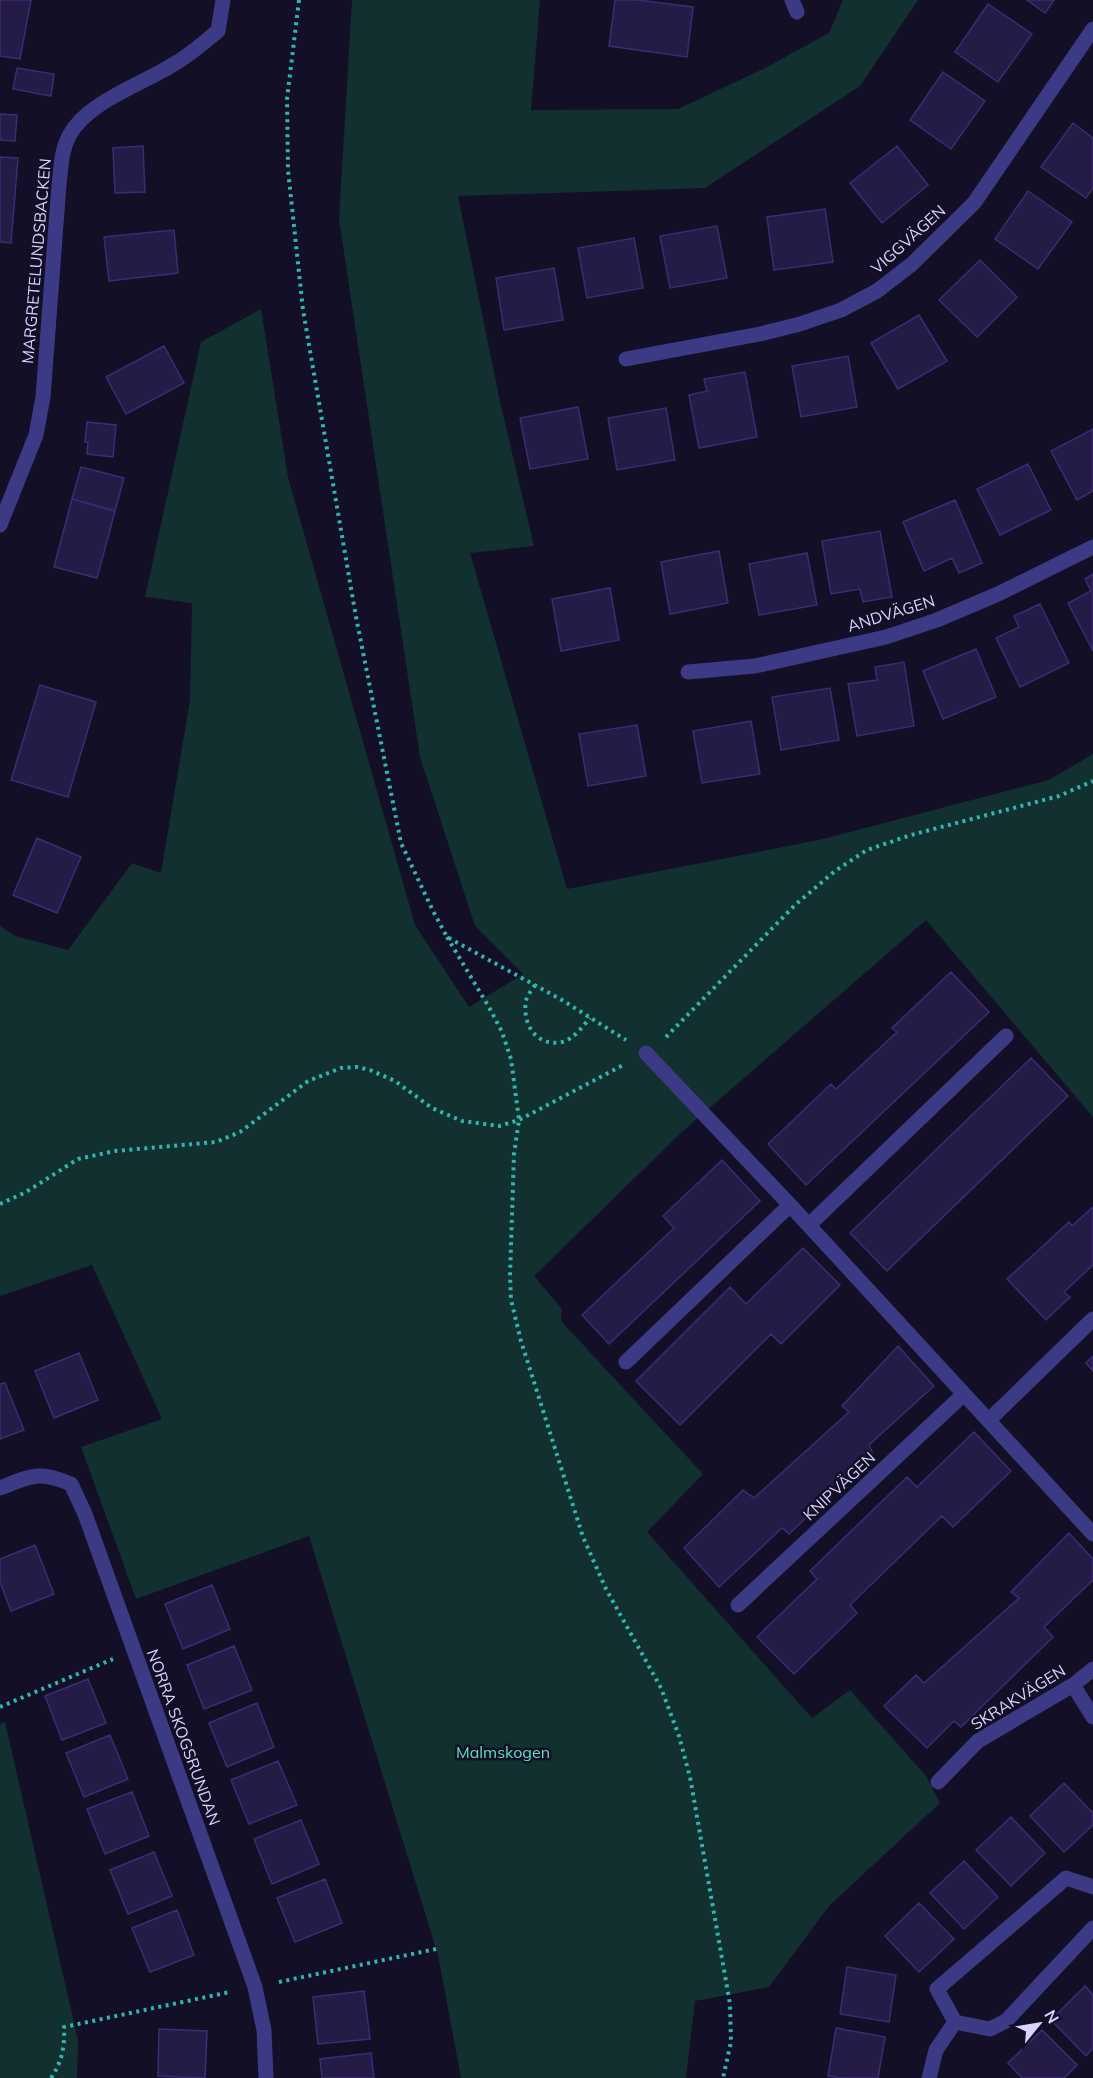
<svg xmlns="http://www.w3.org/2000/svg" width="1093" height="2078" font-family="Mulish,sans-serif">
	<rect width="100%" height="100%" fill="#130f26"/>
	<path fill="#12302f" d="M352,0H540L531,110L678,109L767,67L829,33L843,0H918L860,86L705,188L458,196L499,397L534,546L470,553L567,889L819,840L1049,780L1093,754V1117L926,920L683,1131L534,1276L562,1309L561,1321L703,1474L647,1532L812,1718L850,1690L926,1776L940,1803L829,1906L769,1987L695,2001L686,2078H461L438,1955L309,1536L136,1599L81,1447L162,1419L92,1265L0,1296V926L15,936L68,950L132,863L161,873L190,700L192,603L145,597L201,342L261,309L288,477L415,925L469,1007L523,974L475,926L420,757L339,219Z
		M5,1722L78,2040L77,2078H0V1724Z"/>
	<path fill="#241b47" stroke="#3b2d73" stroke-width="1.5" d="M0,0H31L20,59L0,56Z
		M615,0H638L693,7L687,57L609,46Z
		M1027,0H1054L1045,13Z
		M988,4L1032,34L998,82L955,52Z
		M17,68L54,74L51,96L13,89Z
		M943,72L985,101L951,149L910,120Z
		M0,114L17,115L15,141L0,140Z
		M1073,123L1093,138V188L1086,198L1041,167Z
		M143,146L145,192L115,193L113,148Z
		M897,146L928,185L882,223L850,183Z
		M0,157L18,158L11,243L0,242Z
		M1028,191L1072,222L1038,269L995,239Z
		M825,209L833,262L774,270L767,217Z
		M717,226L727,278L670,288L660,236Z
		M174,230L178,273L109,281L104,237Z
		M634,238L643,288L587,298L578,248Z
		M980,260L1017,297L977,337L939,300Z
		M554,268L563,320L504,330L496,278Z
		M919,315L947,361L898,389L871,343Z
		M164,346L184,383L126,414L106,377Z
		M848,356L857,407L801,417L792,366Z
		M745,372L757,437L699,448L689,395L707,391L704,379Z
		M578,407L588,459L530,469L520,418Z
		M666,408L675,460L617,470L608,418Z
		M87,422L116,425L113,457L87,454L88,442H85Z
		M1093,429V491L1077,500L1051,451Z
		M1028,464L1051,510L1000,535L977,489Z
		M81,467L124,478L115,511L72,499Z
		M72,499L115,511L97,578L54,567Z
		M955,500L982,563L959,573L952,558L924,571L903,522Z
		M880,531L892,597L863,602L860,589L831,594L822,541Z
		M719,551L728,603L670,614L661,562Z
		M807,553L817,605L759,615L749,564Z
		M1093,574V651L1068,603L1091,591L1085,579Z
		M610,588L619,640L561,651L552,599Z
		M1040,604L1069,663L1020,687L996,638L1019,627L1014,616Z
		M976,649L996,697L943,719L923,671Z
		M904,662L914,726L857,736L848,684L877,680L875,667Z
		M40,685L96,702L68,797L11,780Z
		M830,688L839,740L781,750L772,697Z
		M751,721L760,774L702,783L693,731Z
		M637,725L646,776L588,786L579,734Z
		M37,838L81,857L57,913L13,895Z
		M951,972L989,1012L806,1185L768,1144L831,1084L836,1089L897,1032L892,1028Z
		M1031,1058L1068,1096L887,1271L850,1233Z
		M722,1160L760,1201L609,1344L582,1315L674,1228L663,1216Z
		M1093,1207V1265L1064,1292L1070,1297L1046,1320L1007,1279L1069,1222L1072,1226Z
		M803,1248L840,1285L781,1344L771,1334L680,1425L636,1381L730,1287L746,1304Z
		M898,1346L934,1386L869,1445L873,1454L789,1534L782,1528L719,1587L684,1548L743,1490L754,1498L849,1412L842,1406Z
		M79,1353L98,1400L54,1418L35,1371Z
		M1093,1356V1371L1086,1363Z
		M5,1383L24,1430L0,1439V1384Z
		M974,1432L1011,1471L953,1527L942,1516L850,1605L857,1613L794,1674L757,1637L817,1579L810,1571L907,1477L917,1487Z
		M1069,1533L1093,1559V1580L1044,1627L1053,1637L961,1727L954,1721L927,1748L884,1706L916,1675L924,1683L1019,1598L1011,1592Z
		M35,1545L54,1594L11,1611L0,1582V1559Z
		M212,1585L230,1629L183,1649L165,1604Z
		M234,1646L252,1690L204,1709L187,1665Z
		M88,1679L106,1723L62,1740L45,1696Z
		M257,1703L274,1747L227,1767L209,1723Z
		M110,1735L128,1779L84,1797L66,1753Z
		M278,1761L297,1805L249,1824L231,1780Z
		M1064,1783L1093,1813V1825L1064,1852L1030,1816Z
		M132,1792L149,1836L105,1854L87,1809Z
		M1011,1817L1045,1853L1011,1886L976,1850Z
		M301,1820L319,1864L272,1884L254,1839Z
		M154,1852L172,1896L128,1914L110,1870Z
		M964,1861L998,1897L964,1929L930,1893Z
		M325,1879L342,1923L295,1942L277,1898Z
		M919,1903L954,1939L919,1972L885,1936Z
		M177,1910L194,1955L150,1972L132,1928Z
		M847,1967L896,1975L889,2022L840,2014Z
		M1085,1986L1093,1995V2048L1086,2056L1051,2020Z
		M364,1991L370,2039L318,2044L313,1997Z
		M836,2028L885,2037L878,2078H842L828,2076Z
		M159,2029L207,2031L205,2078L158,2076Z
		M1042,2030L1077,2065L1064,2078H1022L1008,2063Z
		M371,2053L374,2078H322L320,2059Z"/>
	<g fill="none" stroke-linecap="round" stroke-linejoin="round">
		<path stroke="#2fb8b0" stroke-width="4" stroke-dasharray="3 4.5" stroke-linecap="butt" d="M299,0L287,99L288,170L303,310L356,617L401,843L433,911L447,937L562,1000L626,1040
			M447,937L490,1009L502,1032L511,1059L519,1120L514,1154L510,1276L511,1300L521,1341L583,1537L606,1589L661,1688L679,1736L690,1777L730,2004L731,2042L723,2078
			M535,985C532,990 527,995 526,1001C522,1024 536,1047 562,1042C573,1040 583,1026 590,1018
			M666,1037L795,905L835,871L867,850L911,835L1059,796L1093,781
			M0,1204L26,1192L78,1159L115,1151L216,1142L240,1132L308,1081L341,1068L357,1067L370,1070L395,1081L432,1108L462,1121L499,1126L519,1120L625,1064
			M0,1707L113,1659
			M279,1982L436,1949
			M51,2078C62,2062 65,2046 64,2027L230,1992"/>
		<path stroke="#3d3a85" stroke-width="15" d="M792,0L797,12
			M626,359L760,334L800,324L841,310L877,291L912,264L974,203L1093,29
			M0,525L36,435L43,397L59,185C61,168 61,151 69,136C86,102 143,84 174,64C190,55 204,42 218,31L223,0
			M688,672L755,666L886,637L937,620L998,594L1093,547
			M646,1053L790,1205L1093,1534
			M809,1225L1006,1036
			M626,1362L790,1205
			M989,1420L1093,1319
			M0,1488C31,1476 39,1470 71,1484L85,1514L255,1987L264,2030L266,2078
			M738,1605L964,1394
			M1073,1685L1093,1717
			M938,1782L978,1741L1073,1685L1093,1669
			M955,2022L990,2029L1006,2021L1093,1928
			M929,2078L936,2050L955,2022L937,1989L1066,1878L1093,1887"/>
	</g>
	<g text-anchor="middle" stroke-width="5" stroke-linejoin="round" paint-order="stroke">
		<g font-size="16" fill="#d9d4ff" stroke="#130f26">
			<text transform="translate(908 239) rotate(-42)" y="6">VIGGVÄGEN</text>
			<text transform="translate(36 261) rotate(-85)" y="6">MARGRETELUNDSBACKEN</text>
			<text transform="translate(891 613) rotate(-17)" y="6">ANDVÄGEN</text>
			<text transform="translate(839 1486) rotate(-43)" y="6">KNIPVÄGEN</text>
			<text transform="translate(1018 1697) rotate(-32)" y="6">SKRAKVÄGEN</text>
			<text transform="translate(184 1737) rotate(70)" y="6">NORRA SKOGSRUNDAN</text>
		</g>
		<g font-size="16" fill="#5fe0c0" stroke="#130f26">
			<text x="503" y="1758">Malmskogen</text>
		</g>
	</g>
	<g transform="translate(1039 2024) rotate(60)" stroke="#130f26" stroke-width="4.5" paint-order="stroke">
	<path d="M0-4.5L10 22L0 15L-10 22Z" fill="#d9d4ff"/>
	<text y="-9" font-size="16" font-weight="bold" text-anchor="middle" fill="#d9d4ff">N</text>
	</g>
</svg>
